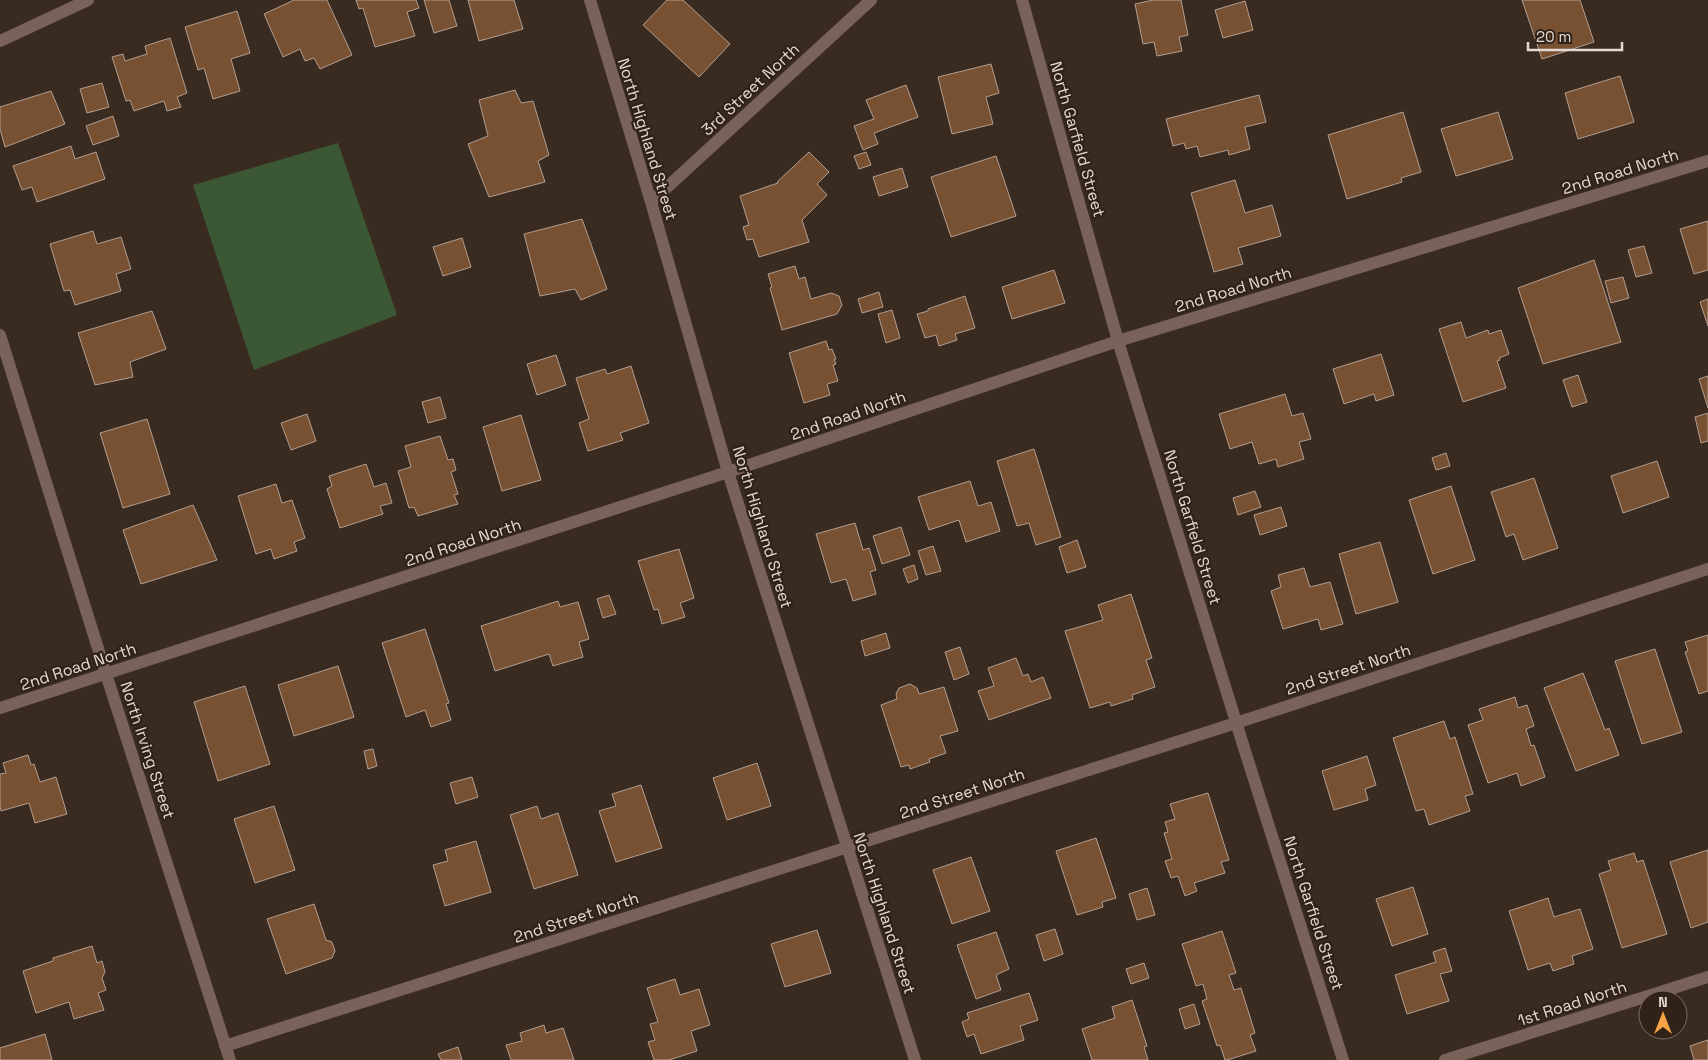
<svg xmlns="http://www.w3.org/2000/svg" width="1708" height="1060" font-family="'Space Grotesk',sans-serif">
	<rect width="100%" height="100%" fill="#3a2b21"/>
	<path fill="#3c5733" d="M338,143L397,315L254,370L193,185Z"/>
	<path fill="#785133" stroke="#b19e91" d="M294,0H327L352,55L320,69L314,58L305,61L300,49L283,57L264,14Z
		M356,0H416L419,8L407,12L415,36L375,47L363,8L359,9Z
		M424,0H449L457,26L434,33Z
		M468,0H514L523,29L479,41Z
		M667,0H683L730,44L699,77L643,25Z
		M1153,0H1181L1188,35L1179,37L1182,51L1157,56L1154,42L1143,44L1135,4Z
		M1522,0H1580L1594,42L1542,59Z
		M1245,1L1253,30L1223,38L1215,10Z
		M237,11L250,53L231,59L240,91L213,99L204,68L198,70L185,27Z
		M170,38L187,93L177,97L181,107L167,111L164,101L134,111L130,100L126,101L112,57L123,54L125,61L147,54L145,46Z
		M991,64L999,93L986,97L993,124L952,134L938,77Z
		M1620,76L1634,122L1578,139L1565,93Z
		M102,83L109,107L87,113L80,89Z
		M906,85L918,117L874,133L878,144L863,150L854,126L874,119L866,100Z
		M515,90L521,103L533,101L549,155L538,161L545,182L489,197L468,144L488,136L479,100Z
		M51,91L65,124L5,147L0,129V107Z
		M1259,95L1266,122L1245,127L1250,149L1229,155L1228,150L1200,157L1197,146L1186,149L1184,143L1173,146L1166,119Z
		M1403,112L1421,172L1401,178L1402,182L1347,199L1328,135Z
		M1498,112L1513,159L1456,176L1441,129Z
		M113,116L119,136L93,145L86,126Z
		M71,146L75,159L96,152L105,179L37,202L32,187L22,190L13,166Z
		M809,152L829,172L817,184L827,195L802,220L809,242L759,257L753,239L747,240L743,227L749,225L740,196L778,183L777,182Z
		M866,152L871,165L859,169L854,156Z
		M996,156L1016,216L951,237L931,177Z
		M902,168L908,187L879,196L873,177Z
		M1235,180L1245,213L1272,205L1281,236L1238,248L1243,264L1214,272L1191,193Z
		M582,219L607,289L581,300L575,289L540,296L524,234Z
		M1708,221V270L1694,274L1680,229Z
		M93,231L97,244L121,237L131,269L116,274L121,291L75,305L70,290L64,291L50,244Z
		M462,238L471,267L443,276L433,247Z
		M1644,246L1652,273L1636,277L1628,250Z
		M1594,260L1621,342L1543,364L1518,288Z
		M795,266L799,279L805,277L811,299L831,293L839,296L842,305L837,314L782,330L770,288L772,287L768,274Z
		M1054,270L1065,303L1012,319L1002,287Z
		M1623,277L1629,298L1611,303L1605,281Z
		M879,292L883,307L862,313L858,299Z
		M965,296L975,328L955,334L957,340L939,346L936,335L925,338L917,314L928,311V309Z
		M1708,299V326L1700,302Z
		M892,310L900,338L886,343L878,314Z
		M152,311L166,349L130,362L133,377L95,385L78,333Z
		M1461,322L1466,338L1488,330L1489,334L1501,330L1509,354L1499,358L1500,360L1497,361L1506,388L1463,402L1439,329Z
		M826,341L829,350L832,349L836,359H834L836,364L833,365L838,381L827,384L830,395L804,403L789,353Z
		M1381,354L1394,395L1376,401L1374,394L1344,404L1333,369Z
		M556,355L566,385L537,395L527,364Z
		M631,366L649,423L620,433L623,440L588,451L579,423L589,419L576,378L605,369L607,374Z
		M1578,375L1587,402L1572,407L1563,380Z
		M1708,376V408L1699,379Z
		M1285,394L1292,416L1303,413L1311,439L1299,442L1304,459L1278,467L1276,459L1259,464L1252,442L1230,449L1219,414Z
		M440,397L446,418L428,423L422,402Z
		M1708,413V441L1701,443L1695,417Z
		M307,414L316,441L291,450L281,423Z
		M521,415L541,480L502,491L483,427Z
		M147,419L170,494L123,508L100,433Z
		M440,436L448,460L453,459L456,470L451,472L458,494L454,495L458,504L418,516L414,507L409,508L398,471L411,467L405,446Z
		M1034,449L1061,537L1036,545L1029,523L1017,526L997,461Z
		M1446,453L1450,466L1436,470L1432,458Z
		M1657,461L1669,497L1623,513L1611,476Z
		M366,464L374,487L386,483L392,503L380,506L383,514L340,528L327,489L332,486L329,476Z
		M1534,478L1558,548L1523,560L1514,534L1506,537L1491,492Z
		M970,481L978,506L991,502L1000,531L966,542L959,520L929,530L918,497Z
		M276,484L282,503L292,500L305,538L294,542L297,551L274,559L271,549L256,554L238,496Z
		M1451,486L1475,560L1433,574L1409,500Z
		M1255,491L1261,507L1238,515L1233,498Z
		M193,505L217,560L141,584L123,530Z
		M1281,507L1287,526L1260,535L1254,515Z
		M855,523L863,550L869,548L876,570L870,572L876,594L853,601L846,579L831,583L816,534Z
		M901,527L910,555L882,564L873,536Z
		M1077,540L1086,567L1067,573L1059,547Z
		M1380,542L1398,602L1356,614L1339,554Z
		M933,546L941,571L926,575L918,551Z
		M679,549L694,598L680,603L685,617L662,624L658,609L654,610L638,561Z
		M914,565L918,579L908,583L903,569Z
		M1304,568L1310,587L1330,582L1343,624L1321,630L1318,619L1283,629L1271,591L1281,587L1278,575Z
		M1131,594L1152,658L1146,660L1155,687L1132,695L1133,699L1111,706L1110,702L1090,708L1065,631L1103,620L1098,605Z
		M609,595L616,614L603,618L597,599Z
		M558,601L560,607L578,602L589,639L579,642L583,657L553,666L549,654L495,671L481,626Z
		M425,629L449,703L446,704L451,720L431,727L425,710L406,717L382,643Z
		M886,633L890,648L865,656L861,641Z
		M1708,635V691L1699,694L1685,652L1688,651L1685,642Z
		M960,647L969,674L954,680L945,652Z
		M1655,649L1682,732L1642,744L1615,661Z
		M1016,658L1023,676L1028,674L1031,682L1043,677L1051,698L989,720L978,691L994,686L988,668Z
		M338,666L354,717L294,736L278,685Z
		M1583,673L1605,730L1609,728L1619,755L1576,771L1544,688Z
		M910,684L917,688L919,694L944,687L958,731L940,736L946,753L929,759L930,762L910,769L909,765L901,767L881,705L897,699L896,694L899,688Z
		M245,686L270,764L218,781L194,702Z
		M1515,697L1518,708L1527,705L1534,726L1526,729L1531,746L1534,745L1545,777L1521,786L1517,773L1488,783L1468,725L1483,720L1479,709Z
		M1444,721L1450,739L1455,737L1473,794L1465,796L1470,811L1429,825L1424,809L1416,811L1393,738Z
		M373,749L377,766L368,769L364,751Z
		M28,755L31,765L34,764L40,782L56,777L67,814L35,823L29,803L1,811L0,806V774L6,773L3,763Z
		M1367,756L1376,785L1365,789L1368,800L1334,810L1322,771Z
		M757,763L771,806L727,820L713,778Z
		M472,777L478,797L456,804L450,783Z
		M641,785L662,848L616,862L599,811L616,806L612,794Z
		M1208,793L1229,860L1221,862L1225,873L1194,883L1197,891L1185,896L1178,876L1171,878L1165,861L1172,859L1164,833L1168,832L1165,822L1175,819L1170,804Z
		M274,806L295,870L255,883L234,819Z
		M537,806L541,819L558,813L578,875L534,889L510,815Z
		M1096,838L1116,898L1102,902L1103,907L1077,915L1056,851Z
		M476,841L491,892L445,906L433,865L448,861L445,850Z
		M1708,850V922L1691,928L1670,862Z
		M1634,853L1637,862L1643,860L1667,934L1622,948L1599,874L1611,870L1608,861Z
		M971,857L990,911L952,924L933,870Z
		M1413,887L1428,934L1392,946L1376,899Z
		M1147,888L1155,915L1137,920L1129,894Z
		M1548,898L1554,917L1580,909L1593,949L1572,956L1574,964L1553,971L1550,963L1528,970L1509,911Z
		M314,904L326,940L332,942L335,951L332,958L286,974L267,919Z
		M1055,929L1063,954L1044,961L1036,935Z
		M817,930L831,973L785,987L771,944Z
		M1222,931L1236,973L1229,975L1234,990L1241,988L1255,1033L1250,1035L1256,1051L1227,1060H1225L1220,1045L1217,1046L1202,1001L1207,999L1203,984L1196,986L1182,944Z
		M996,932L1009,969L996,975L1001,990L976,999L957,945Z
		M92,946L97,963L102,961L105,972L102,978L106,990L98,993L104,1010L74,1019L69,1002L36,1013L23,971L53,961V958Z
		M1445,948L1452,971L1440,974L1449,1001L1407,1014L1395,975L1436,962L1433,952Z
		M1144,963L1149,978L1131,984L1126,969Z
		M675,979L680,995L699,989L710,1025L691,1031L697,1051L669,1060H654L648,1042L655,1040L650,1024L658,1022L647,988Z
		M1029,993L1038,1020L1020,1026L1024,1040L981,1054L974,1034L967,1037L962,1022L969,1019L967,1013Z
		M1132,1000L1147,1046L1144,1047L1148,1060H1092L1082,1029L1115,1018L1112,1007Z
		M1194,1004L1200,1024L1185,1029L1179,1009Z
		M544,1025L546,1033L563,1028L574,1060H511L506,1045L522,1041L520,1033Z
		M45,1034L52,1060H0V1048Z
		M1708,1040V1060H1694L1690,1046Z
		M458,1047L462,1060H441L438,1054Z"/>
	<g fill="none" stroke-linecap="round" stroke-linejoin="round">
		<path stroke="#78625a" stroke-width="12" d="M590,0L651,202L728,472L915,1060
			M1022,0L1118,341L1245,751L1343,1060
			M0,41L88,0
			M651,202L871,0
			M0,335L106,674L230,1060
			M0,708L728,472L1118,341L1708,161
			M225,1046L1236,723L1708,569
			M1445,1060L1708,977"/>
	</g>
	<g text-anchor="middle" stroke-width="4.5" stroke-linejoin="round" paint-order="stroke">
		<g font-size="16" fill="#e4dad4" stroke="#302217">
			<text transform="translate(750 89) rotate(-43)" y="6">3rd Street North</text>
			<text transform="translate(648 139) rotate(73)" y="6">North Highland Street</text>
			<text transform="translate(1078 139) rotate(74)" y="6">North Garfield Street</text>
			<text transform="translate(1620 171) rotate(-17)" y="6">2nd Road North</text>
			<text transform="translate(1233 289) rotate(-17)" y="6">2nd Road North</text>
			<text transform="translate(848 415) rotate(-19)" y="6">2nd Road North</text>
			<text transform="translate(763 527) rotate(73)" y="6">North Highland Street</text>
			<text transform="translate(1193 527) rotate(73)" y="6">North Garfield Street</text>
			<text transform="translate(463 542) rotate(-18)" y="6">2nd Road North</text>
			<text transform="translate(78 666) rotate(-18)" y="6">2nd Road North</text>
			<text transform="translate(1348 669) rotate(-18)" y="6">2nd Street North</text>
			<text transform="translate(148 750) rotate(72)" y="6">North Irving Street</text>
			<text transform="translate(962 793) rotate(-18)" y="6">2nd Street North</text>
			<text transform="translate(885 913) rotate(72)" y="6">North Highland Street</text>
			<text transform="translate(1314 913) rotate(72)" y="6">North Garfield Street</text>
			<text transform="translate(576 917) rotate(-18)" y="6">2nd Street North</text>
			<text transform="translate(1572 1003) rotate(-18)" y="6">1st Road North</text>
		</g>
	</g>
	<g transform="translate(1663 1015)"><circle r="24" fill="#302217" stroke="#786c63"/>
	<path d="M0-4L9 19L0 12L-9 19Z" fill="#f5a345"/>
	<text y="-8" font-size="14" font-weight="bold" text-anchor="middle" fill="#e4dad4">N</text>
	</g>
	<path d="M1528 42v8h94v-8" fill="none" stroke="#e4dad4" stroke-width="2.5"/>
	<text x="1536" y="42" font-size="15" fill="#e4dad4" stroke="#302217" stroke-width="4" paint-order="stroke">20 m</text>
</svg>
